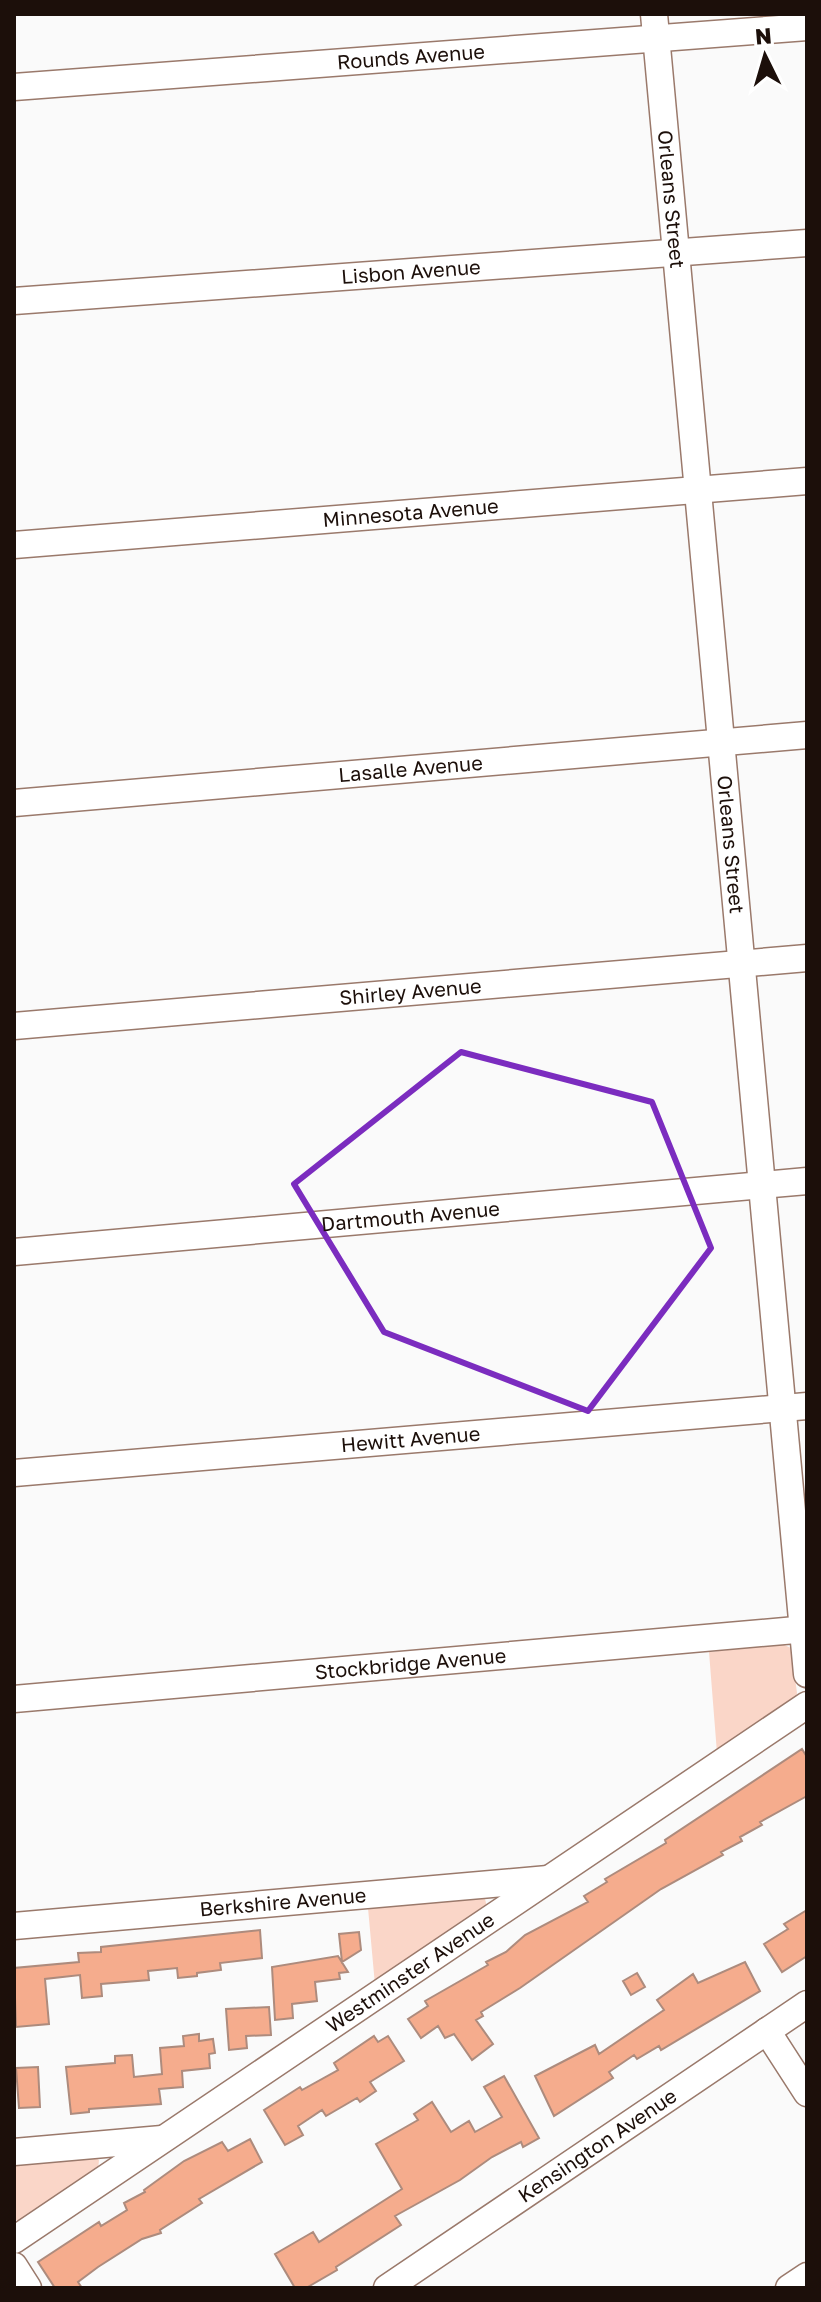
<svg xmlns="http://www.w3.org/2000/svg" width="821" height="2302" font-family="'Golos Text',sans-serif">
	<rect width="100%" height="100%" fill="#fafafa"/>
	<path fill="#fad6c8" d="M782,1644L791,1648L797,1693L794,1702L717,1753L709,1652Z
		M479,1897L485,1899L487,1907L375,1985L368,1908Z
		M94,2157L99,2160L98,2170L19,2221L14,2219V2165Z"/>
	<path fill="#f5ac8d" stroke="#ad8b7d" stroke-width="2" d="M802,1749L807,1757V1796L760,1822L762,1825L740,1837L742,1841L721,1852L723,1855L661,1889L520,1988L481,2012L483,2016L476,2020L493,2044L472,2060L454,2034L445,2038L438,2026L421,2038L408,2019L428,2006L425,2001L488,1965L486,1962L506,1952L525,1935L588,1902L584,1896L607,1882L605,1879L666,1843L665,1840Z
		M807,1910V1956L782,1972L764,1944L788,1929L784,1924Z
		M260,1930L262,1958L220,1963L221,1970L197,1973V1976L178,1978L177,1968L148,1971L149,1980L101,1984L102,1996L82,1998L80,1975L45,1979L49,2024L16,2027L14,1968L79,1962L78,1953L101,1952V1947Z
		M359,1932L361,1950L342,1962L339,1934Z
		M338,1956L348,1972L339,1973L340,1979L315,1982L317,2001L292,2004L293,2018L275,2020L272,1967Z
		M745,1962L760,1991L661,2050L659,2046L637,2059L634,2055L609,2072L613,2078L554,2116L535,2076L595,2045L599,2054L664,2010L657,2000L693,1974L698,1983Z
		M637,1973L645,1987L631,1995L623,1981Z
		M269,2007L271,2035L246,2036L247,2048L229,2050L226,2009Z
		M199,2034V2041L213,2039L215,2053L209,2054L210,2068L182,2071L183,2087L159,2089L161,2104L89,2109V2112L71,2114L66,2067L115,2063V2056L132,2055L134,2077L162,2074L160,2048L184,2046L183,2036Z
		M374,2036L378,2042L388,2036L404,2061L370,2082L376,2091L360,2102L357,2098L326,2116L322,2110L298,2126L303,2135L285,2145L264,2110L300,2087L302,2090L338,2070L334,2063Z
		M38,2067L40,2107L19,2108L16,2068Z
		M504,2076L539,2138L523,2147L521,2142L492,2157L460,2180L395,2216L401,2225L336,2267L337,2270L306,2288H295L275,2254L313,2232L319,2242L402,2189L376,2144L418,2120L414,2114L432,2102L451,2132L469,2121L475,2132L502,2117L484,2087Z
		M250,2139L262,2162L199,2199L202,2203L160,2230L161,2233L142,2239L98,2267L78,2282L82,2288H55L38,2262L99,2222L101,2226L127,2210L124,2203L145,2192L144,2190L184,2161L222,2142L228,2151Z"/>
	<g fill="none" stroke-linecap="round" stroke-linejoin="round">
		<defs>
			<g id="minor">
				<path id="s1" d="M654,14L807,1674"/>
				<path id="s2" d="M14,87L807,27"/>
				<path id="s3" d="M14,301L807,243"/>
				<path id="s4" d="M14,545L807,481"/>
				<path id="s5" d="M14,803L807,735"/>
				<path id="s6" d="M14,1026L807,958"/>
				<path id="s7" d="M14,1252L807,1181"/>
				<path id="s8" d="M14,1473L807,1406"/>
				<path id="s9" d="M14,1699L807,1629"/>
				<path id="s10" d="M14,1926L548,1879"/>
				<path d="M767,2031L807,2093"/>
				<path d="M14,2152L162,2139"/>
				<path id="s11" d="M14,2240L807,1705"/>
				<path d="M14,2266L28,2288"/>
				<path id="s12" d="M387,2288L807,2004"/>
				<path d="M789,2288L807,2276"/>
			</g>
		</defs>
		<use href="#minor" stroke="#9a796b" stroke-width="29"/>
		<use href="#minor" stroke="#fff" stroke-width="26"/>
	</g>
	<path fill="none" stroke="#7b2cbf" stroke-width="6" stroke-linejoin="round" d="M461,1052L652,1102L711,1248L588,1411L384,1332L294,1184Z"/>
	<g text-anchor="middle" stroke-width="7" stroke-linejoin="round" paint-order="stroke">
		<g font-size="20" fill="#1c0f0a" stroke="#fff">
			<text dy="7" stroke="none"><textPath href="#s2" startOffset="398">Rounds Avenue</textPath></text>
			<text dy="7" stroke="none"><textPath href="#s1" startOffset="186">Orleans Street</textPath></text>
			<text dy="7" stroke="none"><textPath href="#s3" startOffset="398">Lisbon Avenue</textPath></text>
			<text dy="7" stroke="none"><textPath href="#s4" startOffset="398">Minnesota Avenue</textPath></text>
			<text dy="7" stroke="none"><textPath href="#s5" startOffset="398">Lasalle Avenue</textPath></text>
			<text dy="7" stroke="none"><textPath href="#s1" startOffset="834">Orleans Street</textPath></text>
			<text dy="7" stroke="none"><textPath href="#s6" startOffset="398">Shirley Avenue</textPath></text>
			<text dy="7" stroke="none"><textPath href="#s7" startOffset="398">Dartmouth Avenue</textPath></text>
			<text dy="7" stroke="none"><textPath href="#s8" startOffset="398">Hewitt Avenue</textPath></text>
			<text dy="7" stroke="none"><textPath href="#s9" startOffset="398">Stockbridge Avenue</textPath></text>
			<text dy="7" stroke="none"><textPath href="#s10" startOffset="270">Berkshire Avenue</textPath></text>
			<text dy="7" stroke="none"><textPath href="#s11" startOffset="478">Westminster Avenue</textPath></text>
			<text dy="7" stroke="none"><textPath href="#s12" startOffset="254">Kensington Avenue</textPath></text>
		</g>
	</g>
	<rect width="821" height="2302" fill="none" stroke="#1c0f0a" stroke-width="32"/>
	<g transform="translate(765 56) rotate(355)" stroke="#ffffff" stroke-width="6" paint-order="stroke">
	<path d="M0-6L14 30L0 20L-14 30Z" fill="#1c0f0a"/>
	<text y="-12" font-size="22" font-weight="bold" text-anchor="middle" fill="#1c0f0a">N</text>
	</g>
</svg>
